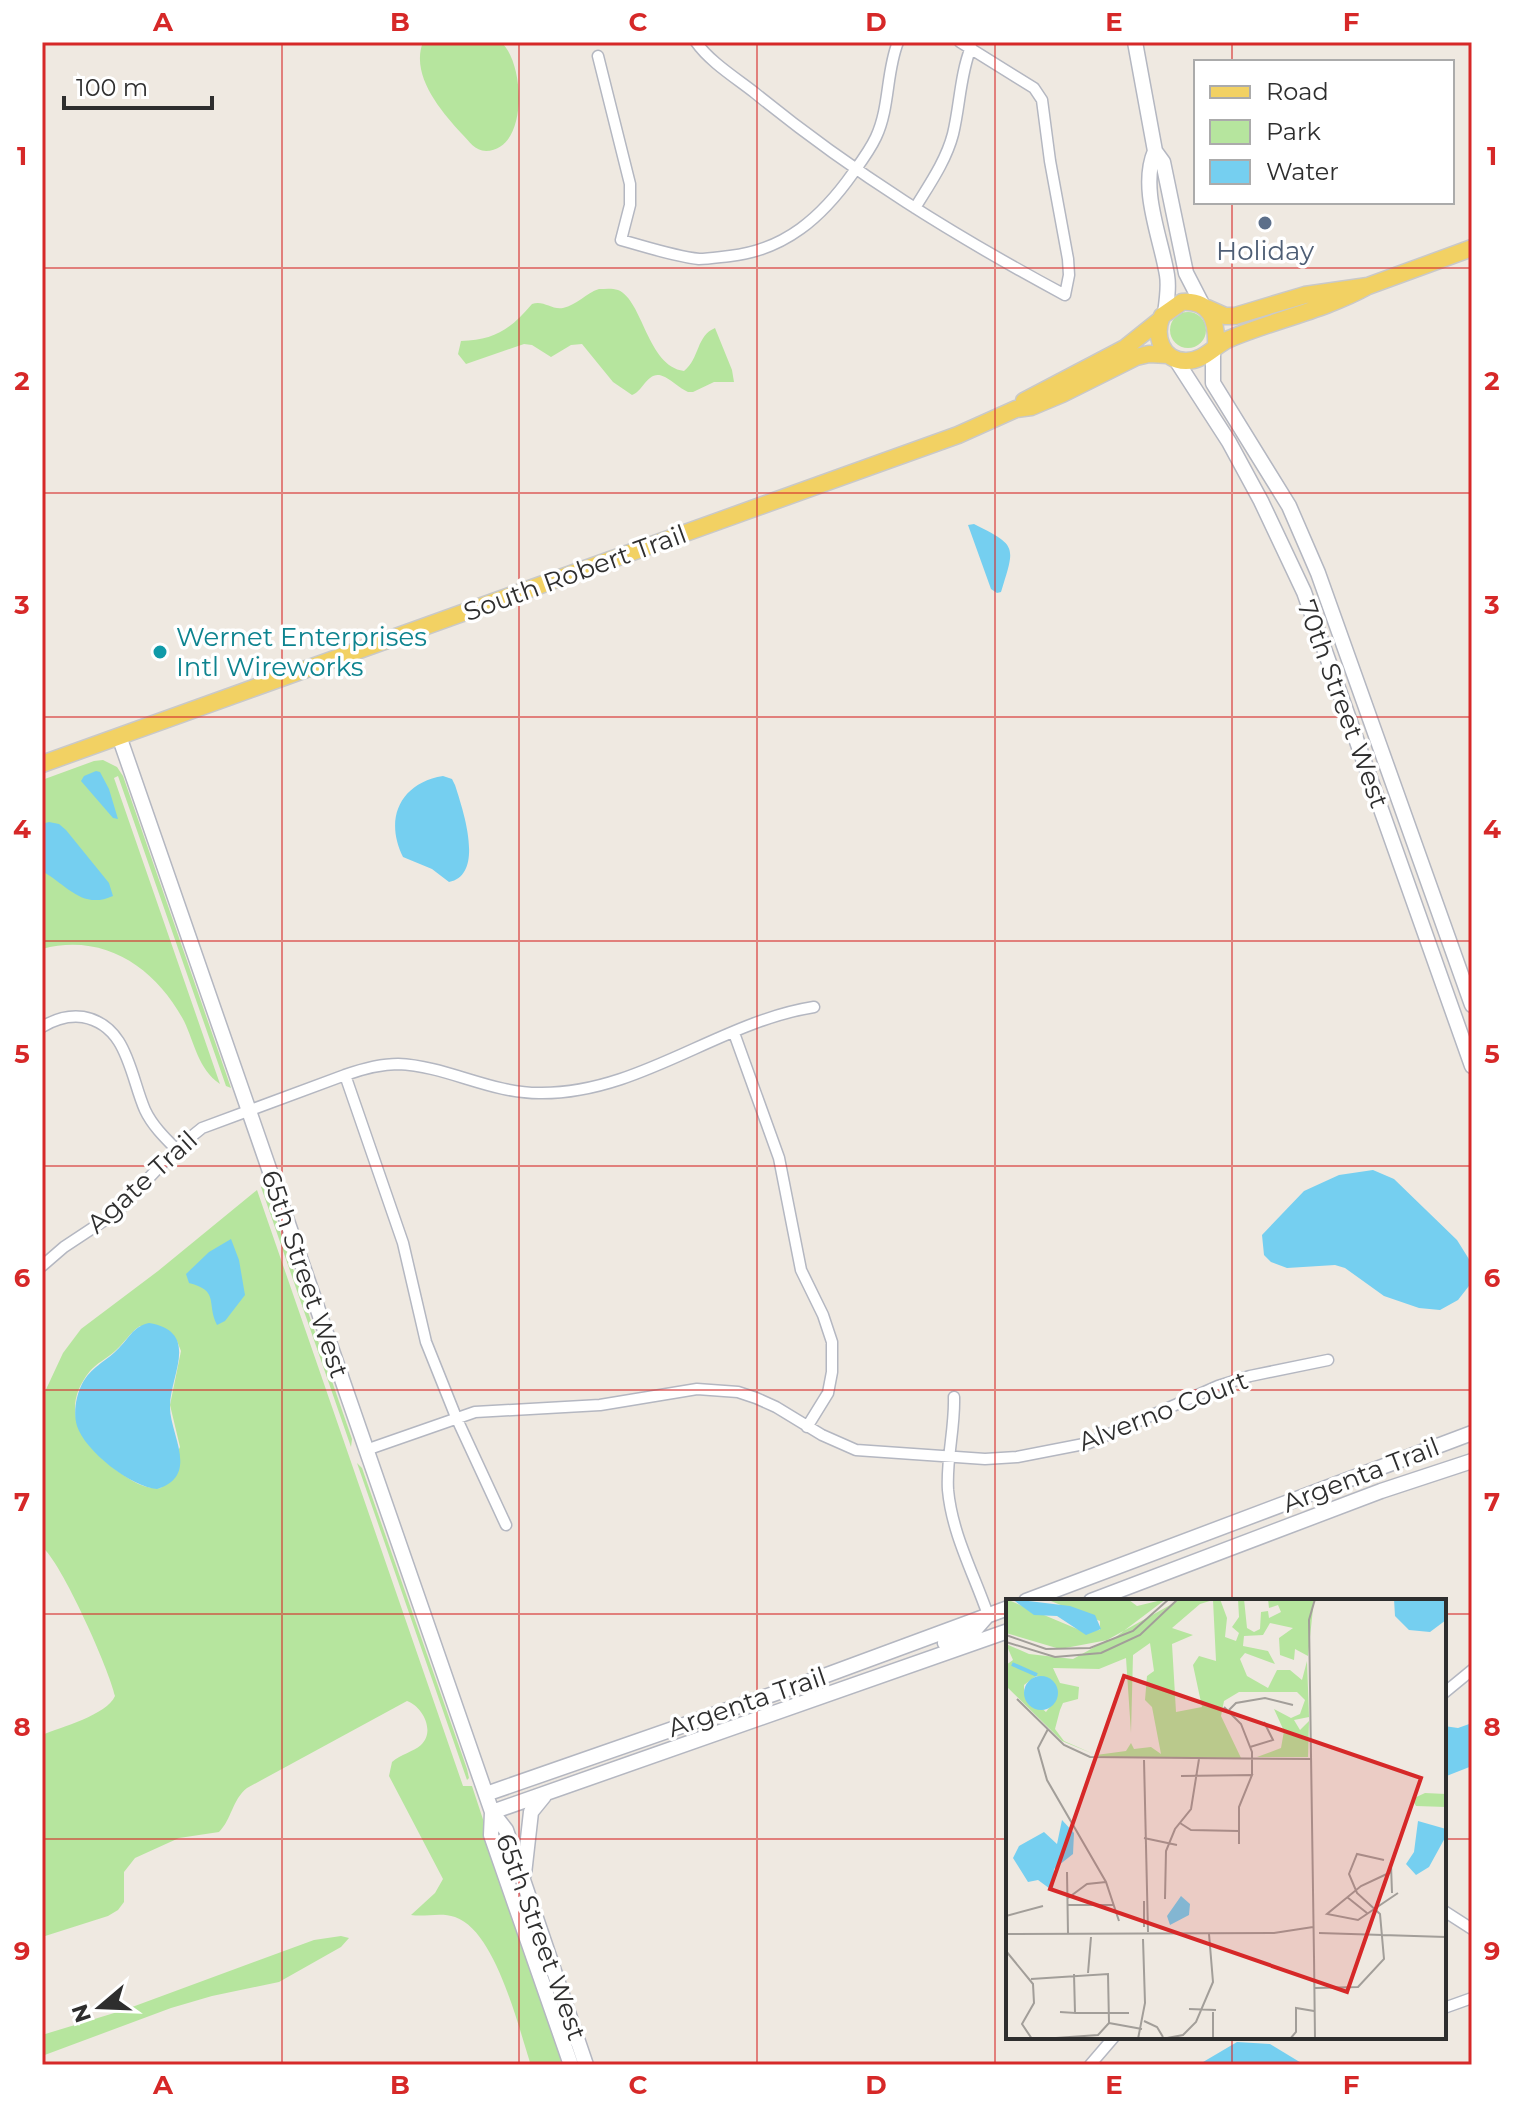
<svg xmlns="http://www.w3.org/2000/svg" width="1514" height="2107" font-family="Montserrat,sans-serif">
	<rect width="100%" height="100%" fill="#efe9e1"/>
	<path fill="#b6e59e" fill-rule="evenodd" d="M423,42H501C525,63 529,150 486,151C475,151 469,141 462,134C441,111 410,75 423,42Z
		M599,289C605,289 612,288 618,290C643,300 647,366 684,371C700,358 696,336 715,328L732,370L734,382H714L693,392H688C679,388 673,381 665,377C648,368 644,391 632,395L613,382L582,344L571,345L551,357L532,345L524,344L466,364L458,354L461,341C494,340 510,330 532,304C544,300 551,310 563,308C577,305 586,293 599,289Z
		M1170 330a18 18 0 1 1 36 0a18 18 0 1 1-36 0Z
		M103,760L117,767L123,776L231,1088L226,1086L118,776L114,778L220,1084C198,1069 195,1044 184,1021C156,968 104,932 42,949V780L94,761Z
		M264,1185L352,1439L351,1447L261,1187Z
		M257,1190L463,1786H472L564,2065H531C518,2027 496,1931 455,1917C441,1912 426,1917 411,1915L435,1893L443,1879L389,1776L392,1762C401,1754 413,1752 421,1745C436,1731 422,1706 407,1701L247,1788C232,1800 232,1819 219,1832L179,1838L135,1858L124,1872V1902L118,1910L108,1916L42,1937V1735C61,1727 107,1715 115,1696C110,1671 61,1561 42,1547V1398L63,1353L81,1329L158,1271ZM140,1326L167,1330L177,1341L181,1351L170,1405L180,1447L161,1488C142,1490 126,1477 111,1466C79,1441 60,1408 90,1371C97,1363 106,1359 114,1352C124,1344 129,1333 140,1326Z
		M357,1463L362,1468L467,1769L469,1778L467,1780Z
		M341,1936L349,1938L341,1947L279,1982L212,1996L171,2008L42,2056V2035L124,2010L314,1940Z"/>
	<path fill="#75cff0" d="M974,524C1018,546 1015,546 1001,592L997,593L991,589L968,525Z
		M96,771L100,772L109,789L118,819L113,818L81,781L84,776Z
		M443,776L452,779L455,785C462,807 486,875 449,882L432,869L403,857C384,819 400,783 443,776Z
		M49,822L59,824L66,830L109,883L113,896C82,910 67,885 42,871V824Z
		M1373,1170L1394,1179L1457,1240L1472,1264V1282L1458,1300L1440,1310L1419,1308L1384,1296L1345,1268L1335,1265L1287,1268L1271,1262L1264,1255L1262,1235L1304,1191L1339,1175Z
		M231,1239L239,1260L245,1295L225,1321L217,1325C206,1303 220,1291 189,1283L186,1274L209,1252Z
		M149,1323C201,1332 170,1375 170,1406C169,1433 201,1476 157,1489C131,1487 85,1451 77,1426C73,1413 76,1396 82,1384C91,1367 105,1362 117,1350C129,1339 132,1327 149,1323Z
		M1472,1723V1766L1444,1777V1726L1458,1728Z
		M1237,2042L1270,2044L1303,2064L1198,2065Z"/>
	<g fill="none" stroke-linecap="round" stroke-linejoin="round">
		<defs>
			<path id="street" d="M696,42C710,62 736,78 755,93C853,173 955,236 1065,295L1069,275L1068,259L1050,161L1042,100L1034,88L960,42
				M598,56L630,184V205L621,240C647,247 673,256 699,259C709,259 720,257 730,256C785,250 822,217 853,173C861,162 870,150 876,137C890,107 886,72 898,42
				M915,208C929,185 946,161 953,134C960,105 960,75 971,47
				M42,1027C55,1019 68,1015 83,1017C128,1025 130,1076 145,1110C152,1125 164,1137 176,1149
				M734,1033L779,1158L801,1270L823,1315L832,1342V1372L828,1393L807,1427
				M42,1266L64,1247L117,1212L176,1149L202,1128L345,1075
				M954,1397C955,1429 946,1459 948,1490C952,1534 974,1574 988,1615
				M366,1450L475,1412L600,1405L697,1389L738,1392L756,1398L776,1407L822,1435L856,1450L985,1459L1017,1457L1089,1443L1218,1386L1250,1376L1328,1360
				M506,1525L456,1417L426,1342L403,1243L345,1075C362,1069 380,1064 398,1064C448,1066 491,1094 542,1093C640,1093 719,1022 814,1007
				M1444,1693L1472,1670
				M1444,1911L1472,1929
				M1444,2008L1472,1998
				M1090,2065L1114,2037"/>
			<path id="secondary" d="M1135,42L1155,151L1163,162L1186,273L1202,304
				M1155,151C1139,188 1161,238 1167,275C1169,287 1167,300 1165,313
				M1213,351V383L1289,506L1318,573L1472,1005
				M1176,360L1229,442L1261,501L1304,592L1472,1066
				M119,736L492,1812L506,1830L586,2065
				M1026,1601L1472,1433
				M1091,1601L1381,1491L1472,1461
				M945,1643L973,1632L987,1616
				M486,1794L805,1683L1008,1608
				M492,1812L1008,1631
				M492,1812L491,1835L571,2065
				M524,1874L531,1812L544,1796"/>
			<path id="primary" d="M1207,308L1225,316H1235L1305,295L1368,286L1472,248
				M1216,346C1217,321 1211,300 1182,302L1162,316C1154,335 1161,361 1186,361C1204,361 1214,346 1229,339C1274,320 1325,310 1368,286
				M1024,401L1125,348L1160,320
				M42,764L958,435L1016,409L1031,407L1062,394L1136,357L1149,354L1168,355"/>
		</defs>
		<use href="#street" stroke="#b4b7c1" stroke-width="13"/>
		<use href="#secondary" stroke="#b4b7c1" stroke-width="17"/>
		<use href="#primary" stroke="#c9c9c9" stroke-width="19"/>
		<use href="#street" stroke="#fff" stroke-width="10"/>
		<use href="#secondary" stroke="#fff" stroke-width="14"/>
		<use href="#primary" stroke="#f2d163" stroke-width="16"/>
	</g>
	<path fill="none" stroke="#d62828" stroke-width="2" stroke-opacity="0.55" d="M282,42V2065M519,42V2065M757,42V2065M995,42V2065M1232,42V62M1232,202V1601M42,268H1472M42,493H1472M42,717H1472M42,941H1472M42,1166H1472M42,1390H1472M42,1614H1008M1444,1614H1472M42,1839H1008M1444,1839H1472M1232,2037V2065"/>
	<circle fill="#5c6f8a" stroke="#fff" stroke-width="3" cx="1265" cy="223" r="8"/>
	<circle fill="#0f9aa8" stroke="#fff" stroke-width="3" cx="160" cy="652" r="8"/>
	<g text-anchor="middle" stroke-width="7" stroke-linejoin="round" paint-order="stroke">
		<g font-size="26" fill="#4e5e75" stroke="#fff">
			<text x="1265" y="260">Holiday</text>
		</g>
		<g font-size="26" fill="#2e2e2e" stroke="#fff">
			<text transform="translate(575 573) rotate(-20)" y="9">South Robert Trail</text>
			<text transform="translate(1343 704) rotate(70)" y="9">70th Street West</text>
			<text transform="translate(142 1182) rotate(-42)" y="9">Agate Trail</text>
			<text transform="translate(305 1274) rotate(71)" y="9">65th Street West</text>
			<text transform="translate(1163 1411) rotate(-21)" y="9">Alverno Court</text>
			<text transform="translate(1361 1475) rotate(-21)" y="9">Argenta Trail</text>
			<text transform="translate(747 1702) rotate(-19)" y="9">Argenta Trail</text>
			<text transform="translate(541 1937) rotate(70)" y="9">65th Street West</text>
		</g>
		<g font-size="26" fill="#0d838f" stroke="#fff" text-anchor="start">
			<text x="176" y="646">Wernet Enterprises<tspan x="176" dy="30">Intl Wireworks</tspan></text>
		</g>
	</g>
	<g transform="translate(1006 1599)">
		<rect width="440" height="440" fill="#efe9e1"/>
		<path d="M0,0L76,32L94,31V22L40,0H132L123,1L131,7L160,0L107,40L54,50L0,34ZM175,0H214L221,19L219,38L230,42L233,34L226,28L233,18L232,0H238L241,29L248,33L254,30L255,13L262,12L263,19L275,13L272,6L263,9L262,0H308L302,57L289,50L288,61L274,56L273,39L287,29L264,24L257,36L238,37L237,47L262,52L269,65L239,54L234,60L241,77L262,89L271,71H284L296,81L301,62L303,118L288,121L294,131L303,122L302,158H251L275,149L278,132L268,110L285,119L294,115L299,101L291,93H233L218,102L215,117L235,159L95,158L56,142L0,87V66L7,61L0,45L23,55L67,60ZM207,1L210,62L193,57L187,66L196,108L170,113L166,45L187,36L166,29L194,5ZM144,44L148,72L141,77L139,101L146,108L155,155L145,148L128,150L125,144L120,152L90,156L58,142L49,130L54,111L57,104L72,100L73,88L54,84L47,69L93,70L120,59L125,134L127,56ZM30,77L42,80L51,98L40,113L18,94V86ZM419,194L440,195V208L410,207L406,200Z" fill="#b6e59e" fill-rule="evenodd"/>
		<path d="M6,0L64,7L89,16L95,30L80,36L51,17L28,16ZM388,0H440V21L424,33L403,31L389,17ZM18 94a17 17 0 1 1 34 0a17 17 0 1 1-34 0ZM56,221L68,234L67,255L48,270L47,292L32,281L22,283L7,259L13,247L38,233L51,245ZM412,222L440,230V237L423,268L410,276L400,265L408,253ZM175,297L184,305L183,316L164,326L161,317Z" fill="#75cff0"/>
		<path fill="none" stroke="#75cff0" stroke-width="4" d="M6,65L31,76"/>
		<path fill="none" stroke="#a29e99" stroke-width="2" d="M0,36L40,50L84,49L127,32L163,0M0,43L49,58L95,54L134,36L172,0M11,100L58,146L84,158L305,160M218,108L235,125L246,153V176M223,111L230,104L259,99L287,106M42,130L32,149L41,181L100,283L113,322M244,148L267,141L258,123M138,161L142,333M175,177L246,176L233,208V245M174,224L185,231L233,232M138,239L171,246M385,266L386,294M61,273L62,335M385,273L355,287L321,315L352,321L392,294M341,298L361,314M62,299L81,285L100,283M159,300L160,252L169,230L185,210L193,160M138,302V328M62,306H108M0,317L37,307M313,334L440,338M0,335L268,334L307,328M0,352L27,385L28,404L16,425L26,440M308,357L309,440M308,358L303,21L309,0M82,374L85,338M25,380L102,375L103,424M309,389L352,388L378,360L374,315L351,294L343,275L351,255L378,261M183,410L210,411M54,413L69,414L68,375M69,414H123M138,422L151,428L157,438M103,424L136,430M36,440L92,436L103,424M132,440L139,404L137,340M156,440L177,436L190,423L207,383L203,335M207,440V413M284,440L290,433V409L308,412"/>
		<path fill="#d62828" fill-opacity="0.15" stroke="#d62828" stroke-width="4" d="M118,77L415,179L341,393L44,290Z"/>
		<rect width="440" height="440" fill="none" stroke="#2e2e2e" stroke-width="4"/>
	</g>
	<rect width="1514" height="2107" fill="none" stroke="#ffffff" stroke-width="88"/>
	<rect x="1194" y="60" width="260" height="144" fill="#ffffff" stroke="#ababab" stroke-width="2"/>
	<rect x="1210" y="86" width="40" height="12" fill="#f2d163" stroke="#ababab" stroke-width="2"/>
	<text x="1266" y="100" font-size="24" fill="#2e2e2e">Road</text>
	<rect x="1210" y="120" width="40" height="24" fill="#b6e59e" stroke="#ababab" stroke-width="2"/>
	<text x="1266" y="140" font-size="24" fill="#2e2e2e">Park</text>
	<rect x="1210" y="160" width="40" height="24" fill="#75cff0" stroke="#ababab" stroke-width="2"/>
	<text x="1266" y="180" font-size="24" fill="#2e2e2e">Water</text>
	<g transform="translate(100 2007) rotate(251)" stroke="#ffffff" stroke-width="6" paint-order="stroke">
	<path d="M0-6L14 30L0 20L-14 30Z" fill="#2e2e2e"/>
	<text y="-12" font-size="22" font-weight="bold" text-anchor="middle" fill="#2e2e2e">N</text>
	</g>
	<path d="M64 96v12h148v-12" fill="none" stroke="#2e2e2e" stroke-width="4"/>
	<text x="76" y="96" font-size="24" fill="#2e2e2e" stroke="#ffffff" stroke-width="6" paint-order="stroke">100 m</text>
	<rect x="44" y="44" width="1426" height="2019" fill="none" stroke="#d62828" stroke-width="3"/>
	<g font-size="26" text-anchor="middle" font-weight="bold" fill="#d62828">
		<text x="163" y="31">A</text>
		<text x="400" y="31">B</text>
		<text x="638" y="31">C</text>
		<text x="876" y="31">D</text>
		<text x="1114" y="31">E</text>
		<text x="1351" y="31">F</text>
		<text x="22" y="165">1</text>
		<text x="1492" y="165">1</text>
		<text x="22" y="390">2</text>
		<text x="1492" y="390">2</text>
		<text x="22" y="614">3</text>
		<text x="1492" y="614">3</text>
		<text x="22" y="838">4</text>
		<text x="1492" y="838">4</text>
		<text x="22" y="1063">5</text>
		<text x="1492" y="1063">5</text>
		<text x="22" y="1287">6</text>
		<text x="1492" y="1287">6</text>
		<text x="22" y="1511">7</text>
		<text x="1492" y="1511">7</text>
		<text x="22" y="1736">8</text>
		<text x="1492" y="1736">8</text>
		<text x="22" y="1960">9</text>
		<text x="1492" y="1960">9</text>
		<text x="163" y="2094">A</text>
		<text x="400" y="2094">B</text>
		<text x="638" y="2094">C</text>
		<text x="876" y="2094">D</text>
		<text x="1114" y="2094">E</text>
		<text x="1351" y="2094">F</text>
	</g>
</svg>
